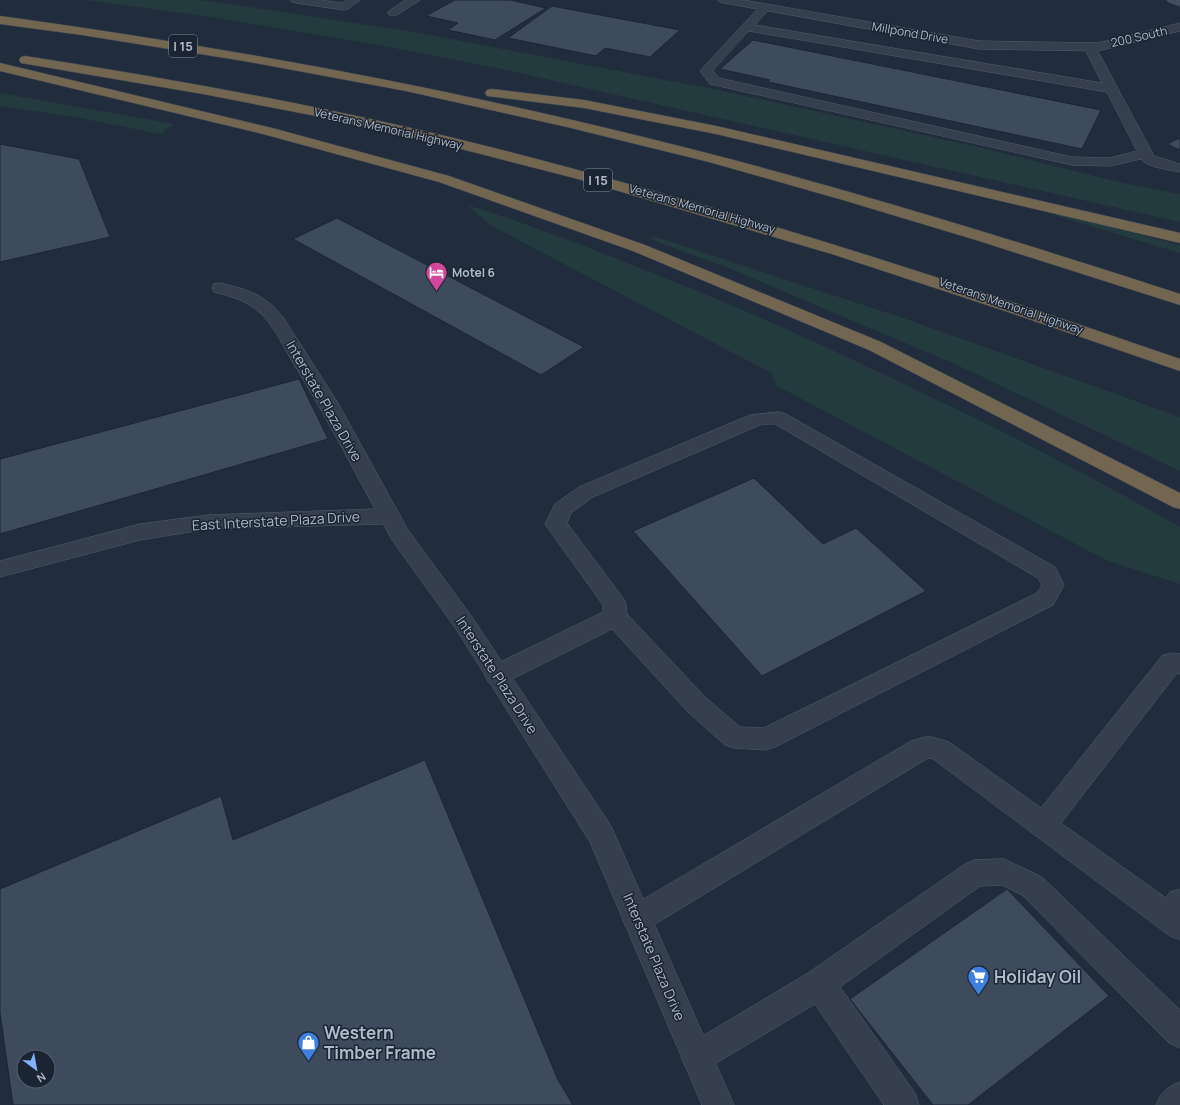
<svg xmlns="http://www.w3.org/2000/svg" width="1180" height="1105" font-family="Manrope,sans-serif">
	<rect width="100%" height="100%" fill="#212d3d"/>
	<path fill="#233b3e" d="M85,0H200L216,2L414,32L723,91L982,148L1123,183L1180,194V222L492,67L373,44L212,17Z
		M0,93L174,124L160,134L75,117L0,106Z
		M467,205C536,226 603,253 670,280C753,313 834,350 914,389C1005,432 1093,477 1180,527V584L1106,560L777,386L771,373L492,226Z
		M1059,214L1180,245V253L1054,215Z
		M653,236L906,319L1180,417V471L955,364L731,269L650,239Z"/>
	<path fill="#3d4b5c" stroke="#1c2634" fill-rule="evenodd" d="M455,0H510L546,8L495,40L448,30L458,23L426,16Z
		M552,6L680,30L650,57L605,48L596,56L508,38Z
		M753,40L1101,110L1082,149L768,82L770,80L720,69Z
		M1180,138V150L1167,144Z
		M0,144L79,159L110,237L0,262Z
		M337,218L584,347L541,375L293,239Z
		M299,379L328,439L0,534V459Z
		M754,478L823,544L856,528L926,591L762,676L633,531Z
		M425,760L558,1080L573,1105H13L0,1013V889L221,796L233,840ZM24,1057H48V1081H24Z
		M1007,889L1109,996L968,1105H933L850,999Z"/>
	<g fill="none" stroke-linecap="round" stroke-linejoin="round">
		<defs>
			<path id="service" d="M290,0H320L342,3L346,0H360L348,9L344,10L296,3L292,2Z
				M406,0H420L397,15H389L387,13L389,11Z
				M765,4L769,5L771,7L755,25L1102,83L1084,47L1086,44H1094L1154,156L1180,164V172C1170,170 1146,167 1141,159L1110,166L1072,165L710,84L700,71L761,5ZM749,31L1107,92L1137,151L1110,158L1072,157L719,78L713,71Z
				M779,412L786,414L1055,567L1064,585L1053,605L775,747L766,750L734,748L725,745L688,712L612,629L506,682L497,685L488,682L485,675L488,668L603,612V605L545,524L555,504L579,487L750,415ZM775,424L1038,578L1042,585L1037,593L764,728L740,727L706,698L627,614L626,604L623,598L567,523L571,513L593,497L760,425Z
				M1171,653L1180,654V674L1177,673L1061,823L1166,898L1170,892L1180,889V940L1170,936L933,759L928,758L647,929L637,933L627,929L622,919L627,909L911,741L928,736L949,742L1041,808L1162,656Z
				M1004,859L1042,877L1180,1010V1048L1169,1043L1022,895L1002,885L980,886L840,987L915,1093L919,1105H884L815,1004L708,1068L697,1073L686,1068L681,1057L686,1046L808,973L965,864L975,860Z
				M1180,1082V1105H1156C1161,1092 1167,1087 1180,1082Z"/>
			<path id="minor" d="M718,0H743L979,41L1098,43L1180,23V31L1098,51L979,49L724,3L720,2Z
				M220,283L243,289L258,295L271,304L283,317L338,403L408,530L472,617L611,826L734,1105H702L590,842L456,629L392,540L383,524L208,529L140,540L0,577V561L140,524L208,515L375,509C348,459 322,409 292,361C282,344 273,324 258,311C245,300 230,296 214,292L212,288L214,284Z"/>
			<path id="secondary" d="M1167,0H1180V6L1169,2Z"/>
			<path id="motorway" d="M0,16C218,46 434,85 647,138C827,182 1004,237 1180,294V305L976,240L843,200L709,162L567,127L406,91L244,61L82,35L0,24Z
				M25,56C185,81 345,110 502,150C732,209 957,282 1180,359V371L1005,311L835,255L578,179L438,143L321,117L203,94L21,63L19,60L21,57Z
				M0,63L272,128L449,176L645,245L881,342L1180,493V509L1173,507L869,350L633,251L439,182L263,134L0,71Z
				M492,89L584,100L716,126L1180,233V243L716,134L584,108L487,96L485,93L487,90Z"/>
		</defs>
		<use href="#service" stroke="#535d6b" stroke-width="1"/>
		<use href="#minor" stroke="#535d6b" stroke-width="1"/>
		<use href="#secondary" stroke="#535d6b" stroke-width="1"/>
		<use href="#motorway" stroke="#404a58" stroke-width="1"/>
		<use href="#service" fill="#353f4d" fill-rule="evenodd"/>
		<use href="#minor" fill="#353f4d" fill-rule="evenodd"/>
		<use href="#secondary" fill="#434e60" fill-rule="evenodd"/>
		<use href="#motorway" fill="#736651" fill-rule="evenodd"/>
	</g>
	<defs>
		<symbol id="hotel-pin" viewBox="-11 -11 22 30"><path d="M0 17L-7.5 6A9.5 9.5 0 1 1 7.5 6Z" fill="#d1479c" stroke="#1a2432"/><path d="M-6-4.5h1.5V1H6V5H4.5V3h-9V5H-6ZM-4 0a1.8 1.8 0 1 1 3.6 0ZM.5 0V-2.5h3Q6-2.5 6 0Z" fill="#fff"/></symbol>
		<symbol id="supermarket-pin" viewBox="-11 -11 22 30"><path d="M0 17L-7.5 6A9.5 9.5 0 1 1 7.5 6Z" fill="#3f7fe0" stroke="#1a2432"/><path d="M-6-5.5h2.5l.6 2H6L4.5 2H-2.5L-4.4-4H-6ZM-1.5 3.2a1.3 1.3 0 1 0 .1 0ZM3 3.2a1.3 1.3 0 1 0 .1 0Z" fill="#fff"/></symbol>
		<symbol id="shop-pin" viewBox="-11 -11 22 30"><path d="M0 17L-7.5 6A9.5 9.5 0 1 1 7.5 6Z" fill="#3f7fe0" stroke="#1a2432"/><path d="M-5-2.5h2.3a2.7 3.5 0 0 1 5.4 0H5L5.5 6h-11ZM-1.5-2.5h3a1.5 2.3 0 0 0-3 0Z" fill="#fff"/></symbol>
	</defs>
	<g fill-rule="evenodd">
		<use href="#hotel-pin" x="424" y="260" width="25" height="34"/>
		<use href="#supermarket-pin" x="966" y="964" width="25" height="34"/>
		<use href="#shop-pin" x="296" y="1030" width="25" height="34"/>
	</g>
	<g text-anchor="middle" stroke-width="3" stroke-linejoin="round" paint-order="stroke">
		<g font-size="12" fill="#b0bac8" stroke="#1a2432">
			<text transform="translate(910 33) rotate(10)" y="4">Millpond Drive</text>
			<text transform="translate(1139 37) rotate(-13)" y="4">200 South</text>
			<text transform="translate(388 129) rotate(13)" y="4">Veterans Memorial Highway</text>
			<text transform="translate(702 209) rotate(16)" y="4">Veterans Memorial Highway</text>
			<text transform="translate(1011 306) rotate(19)" y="4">Veterans Memorial Highway</text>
		</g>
		<g font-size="12" font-weight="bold" fill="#b0bac8" stroke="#1a2432" text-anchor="start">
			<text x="452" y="277">Motel 6</text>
		</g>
		<g fill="#1a2432" stroke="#838d9b" stroke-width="1">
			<rect x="169" y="35" width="28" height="22" rx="3"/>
			<rect x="584" y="169" width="28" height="22" rx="3"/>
		</g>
		<g font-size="13" font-weight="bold" fill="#b0bac8">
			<text x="183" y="51">I 15</text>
			<text x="598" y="185">I 15</text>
		</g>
		<g font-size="14" fill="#b0bac8" stroke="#1a2432">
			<text transform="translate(324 401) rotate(60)" y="5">Interstate Plaza Drive</text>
			<text transform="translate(276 521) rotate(-3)" y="5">East Interstate Plaza Drive</text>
			<text transform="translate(497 675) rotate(57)" y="5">Interstate Plaza Drive</text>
			<text transform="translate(654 957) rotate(67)" y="5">Interstate Plaza Drive</text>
		</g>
		<g font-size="17" font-weight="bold" fill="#b0bac8" stroke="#1a2432" text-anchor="start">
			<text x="994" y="983">Holiday Oil</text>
			<text x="324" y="1039">Western<tspan x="324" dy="20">Timber Frame</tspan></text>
		</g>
	</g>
	<g transform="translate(36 1069) rotate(148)"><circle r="19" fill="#1a2432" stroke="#56606e"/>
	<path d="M0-3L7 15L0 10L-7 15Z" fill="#80b1fe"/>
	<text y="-6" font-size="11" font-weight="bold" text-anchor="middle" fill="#b0bac8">N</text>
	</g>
</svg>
